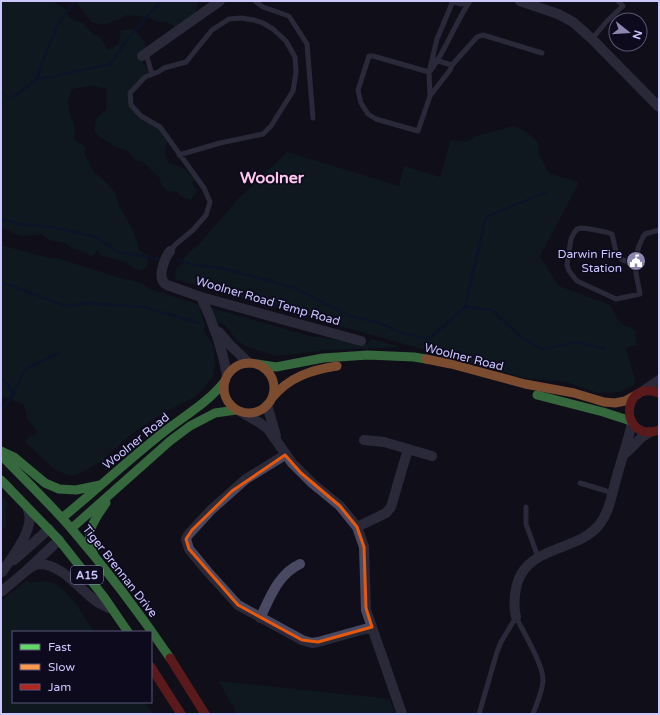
<svg xmlns="http://www.w3.org/2000/svg" width="660" height="715" font-family="'Varela Round',sans-serif">
	<rect width="100%" height="100%" fill="#100e1a"/>
	<path fill="#0d2525" d="M1,1H52L65,9L69,18L83,23L93,34L100,37L108,50L119,44L121,30L134,29L146,44L143,62L148,71V76L130,93L131,105L158,129L167,142L165,153L169,163L185,169L194,179L192,183L197,191L191,200L180,196L178,192L168,191L161,184L160,178L144,163L135,160L129,152L116,147L100,137L94,131L96,119L106,109L107,89L91,86L72,89L68,102L69,111L75,128L74,140L85,146V155L93,171L107,183L116,194L119,206L134,232L139,250L148,255L147,267L139,271L124,262L100,255L98,250L92,256L79,250L73,249L65,243L50,240L41,234C28,236 18,239 8,229L1,230Z
		M76,1H199L195,13L177,28L167,22H158L148,17L126,15L120,19L104,25L91,22L79,6Z
		M514,126L526,132L538,142L539,154L550,174L579,182L540,256L559,286L610,305C617,320 619,324 635,330L637,345L626,348L635,380L634,385L620,392L598,393L566,382L524,378L175,279L176,268L181,265C185,251 199,248 206,236L238,199L287,152L399,186L404,166L440,177L451,140L466,142L476,136Z
		M1,245L49,258H57L123,279L139,282L150,289L200,305V311L205,326L204,331L213,345L215,360L213,376L203,389L195,397L165,412L130,435L102,461L74,476L65,474L53,468L25,442L29,437L38,433L27,418L24,404C16,402 9,398 1,396Z
		M212,308L309,336L367,344L372,339L401,347L328,350L276,356L245,346L237,340L225,325L218,322L211,310Z
		M1,496L8,503L5,511L7,527L1,529Z
		M27,580L30,583C36,582 43,581 49,582C68,585 84,617 94,632H13V702H145L153,714H1V601Z
		M219,681L390,699L396,714H237Z"/>
	<g fill="none" stroke-linecap="round" stroke-linejoin="round">
		<path stroke="#05193a" stroke-width="2.5" d="M36,80L50,42L61,19L76,1
			M1,92L11,99L36,80L110,64L128,39L161,1
			M1,219L18,224L52,227L96,237L118,252L158,259
			M178,260L195,265L221,268L295,288L349,316L377,322L402,333L429,339L465,307L492,310L522,338L542,349L578,342L605,349
			M1,283L7,284L65,306L89,303L143,307L199,323
			M465,307L486,217L546,192
			M1,379L7,383L13,395
			M3,408L13,395L25,369L59,353"/>
		<path stroke="#494963" stroke-width="5" d="M255,1L263,7L289,16L307,44L313,118
			M451,1L461,4L469,2
			M592,39L607,21L623,6L618,1
			M146,54L152,74
			M435,60L452,65
			M431,70C447,48 455,23 470,1
			M429,72L373,56H369L358,90L361,103L368,114L376,119L418,131L430,96L429,72L437,39L453,1
			M430,96L450,70L452,65L477,37L483,35L542,53
			M170,251L176,244L193,230L206,215L210,202L204,188L160,127L141,116L131,105L130,93L145,77L158,72L164,68L186,62L212,30L229,19L241,18L254,20L263,23L273,29L286,41L295,57L296,72L293,91L271,126L263,134L220,143L179,155
			M634,263C613,260 617,252 612,234L606,232L590,229L582,228L577,229L574,233L571,239L567,265L569,271L577,281L616,299L640,294L634,263L639,246L643,237L645,234L659,230
			M580,483L613,493
			M526,507V524L538,557
			M516,617C523,631 544,666 543,681C542,692 537,703 533,714
			M479,714L497,652L501,642L516,617"/>
		<path stroke="#494963" stroke-width="10" d="M520,1L558,14L573,22L592,39L659,107
			M142,56L220,1
			M170,251C164,259 156,280 167,285L201,297L361,341
			M201,297C213,322 222,347 227,375
			M219,332L231,346L249,363
			M643,391L659,380
			M267,405L276,436
			M241,412L260,423L268,429L292,463L312,483L340,506L357,527L364,547L366,610L402,714
			M364,440L384,442L432,456
			M626,453L642,437L650,432
			M285,455L246,479L211,510L188,535L186,539L189,549L208,572L238,605L302,640L312,643L318,642L372,627
			M357,527L386,513L391,507L408,449
			M14,560L49,529
			M26,571C30,568 34,564 40,564C63,565 80,590 97,602C101,604 105,606 109,608
			M2,572C12,557 36,528 28,510
			M1,592L26,571L59,540
			M516,617C513,605 514,596 517,584C528,545 577,552 599,525C610,511 612,493 617,476C622,458 628,441 632,423
			M260,618C270,598 278,574 300,564"/>
		<path stroke="#63d668" stroke-width="9" d="M257,364L276,367L323,358L368,355L414,357L426,359
			M537,395L603,412L631,421
			M1,451L14,457L45,483L59,489L76,490L100,485
			M1,455C24,479 48,502 70,527C106,569 139,612 170,658
			M1,480L59,540L104,597L128,632
			M62,518C95,491 126,462 160,435C182,417 207,404 225,381
			M72,528L170,441L190,426L215,413L236,410
			M94,555C83,534 94,520 106,503"/>
		<path stroke="#ff974d" stroke-width="9" d="M426,359L451,364L525,384L574,393L604,402L615,403L625,401L638,394
			M224 388a25 25 0 1 1 50 0a25 25 0 1 1-50 0Z
			M272,398C289,377 311,370 337,366"/>
		<path stroke="#b3261e" stroke-width="9" d="M659,393C624,379 619,433 650,432C653,432 656,431 659,430
			M170,658L205,714
			M151,667L181,714"/>
	</g>
	<path d="M0 0H660V715H0ZM285,455L301,473L340,506L357,527L364,547L366,608L372,627L318,642L302,640L238,605L189,549L186,539L192,530L232,491Z" fill="#100e1a" fill-opacity=".55" fill-rule="evenodd"/>
	<path fill="none" stroke="#e8590c" stroke-width="3" stroke-linejoin="round" d="M285,455L301,473L340,506L357,527L364,547L366,608L372,627L318,642L302,640L238,605L189,549L186,539L192,530L232,491Z"/>
	<defs>
		<symbol id="civic-disc" viewBox="-11 -11 22 22"><circle r="9.5" fill="#8b86af" stroke="#0d0a1e"/><path d="M-.6-6.5H3V-4.5H.6V-3L4-1V1h2V6H-6V1h2V-1L-.6-3ZM-1.2 2.5V6h2.4V2.5Z" fill="#fff"/></symbol>
	</defs>
	<g fill-rule="evenodd">
		<use href="#civic-disc" x="625" y="250" width="22" height="22"/>
	</g>
	<g text-anchor="middle" stroke-width="3.5" stroke-linejoin="round" paint-order="stroke">
		<rect fill="#0d0a1e" stroke="#938ebc" stroke-width="1" x="71" y="566" width="32" height="18" rx="3"/>
		<g font-size="11" font-weight="bold" fill="#cdc7ff">
			<text x="87" y="579">A15</text>
		</g>
		<g font-size="12" fill="#cdc7ff" stroke="#0d0a1e" text-anchor="end">
			<text x="622" y="258">Darwin Fire<tspan x="622" dy="14">Station</tspan></text>
		</g>
		<g font-size="12" fill="#cdc7ff" stroke="#0d0a1e">
			<text transform="translate(268 301) rotate(16)" y="4">Woolner Road Temp Road</text>
			<text transform="translate(464 357) rotate(14)" y="4">Woolner Road</text>
			<text transform="translate(136 441) rotate(-39)" y="4">Woolner Road</text>
			<text transform="translate(120 571) rotate(52)" y="4">Tiger Brennan Drive</text>
		</g>
		<g font-size="16" font-weight="bold" fill="#ffc9ec" stroke="#0d0a1e">
			<text x="272" y="183">Woolner</text>
		</g>
	</g>
	<rect width="660" height="715" fill="none" stroke="#cdc7ff" stroke-width="4"/>
	<rect x="12" y="631" width="140" height="72" fill="#0d0a1e" stroke="#5a5678"/>
	<rect x="20" y="644" width="20" height="6" fill="#63d668" stroke="#5a5678"/>
	<text x="48" y="651" font-size="12" fill="#cdc7ff">Fast</text>
	<rect x="20" y="664" width="20" height="6" fill="#ff974d" stroke="#5a5678"/>
	<text x="48" y="671" font-size="12" fill="#cdc7ff">Slow</text>
	<rect x="20" y="684" width="20" height="6" fill="#b3261e" stroke="#5a5678"/>
	<text x="48" y="691" font-size="12" fill="#cdc7ff">Jam</text>
	<g transform="translate(628 32) rotate(107)"><circle r="19" fill="#0d0a1e" stroke="#5a5678"/>
	<path d="M0-3L7 15L0 10L-7 15Z" fill="#8b86af"/>
	<text y="-6" font-size="11" font-weight="bold" text-anchor="middle" fill="#cdc7ff">N</text>
	</g>
</svg>
